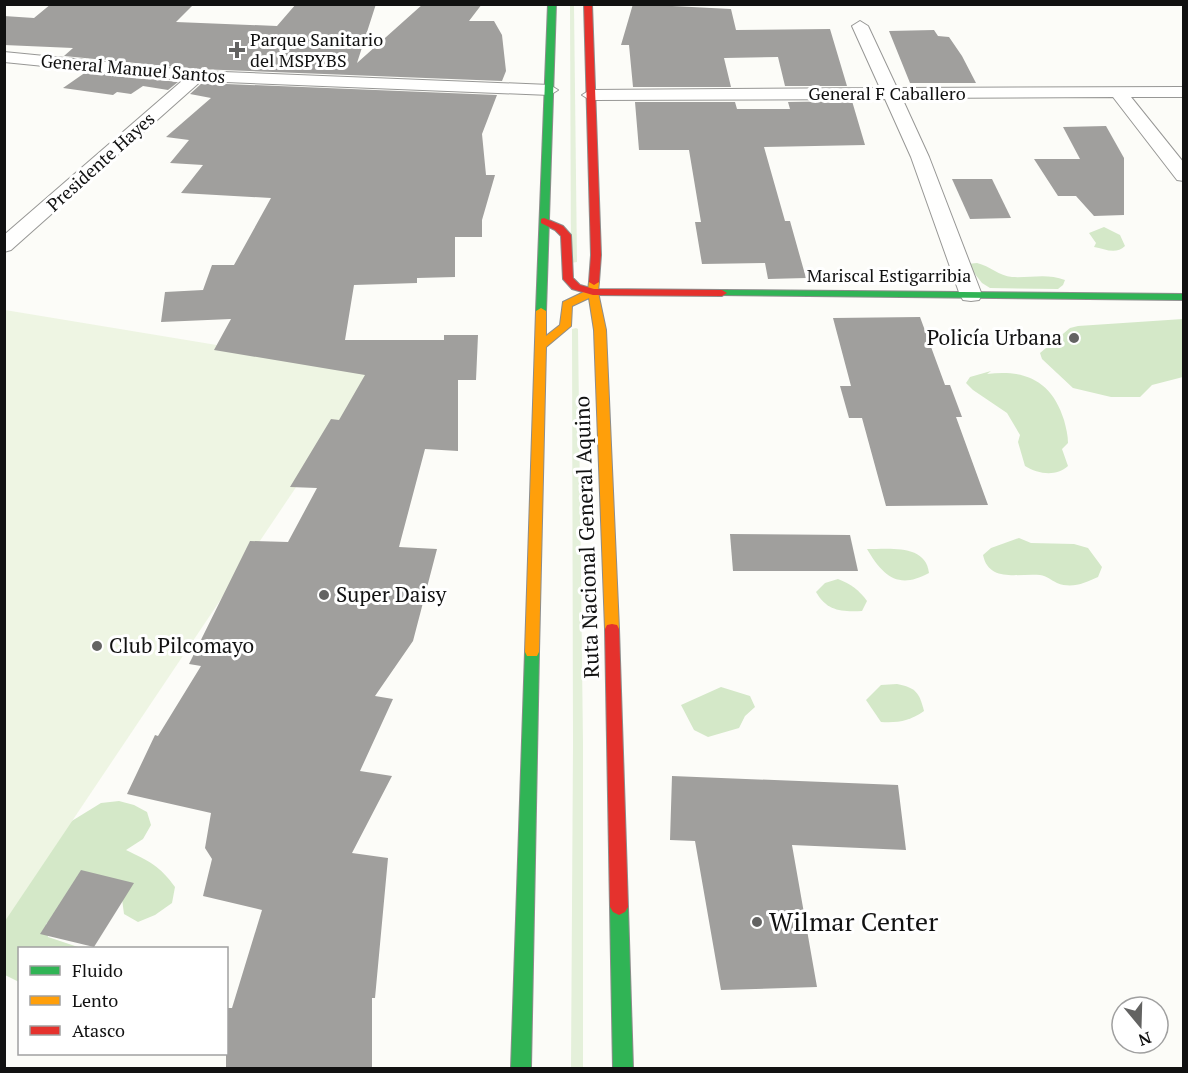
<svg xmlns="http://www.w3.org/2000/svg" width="1188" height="1073" viewBox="0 0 1188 1073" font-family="'PT Serif',serif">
	<rect width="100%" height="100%" fill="#fcfcf8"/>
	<g fill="#e4f0da">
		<path d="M570,5H574L577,262L571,263Z"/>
		<path d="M576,328L578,329L583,744V1068H571L573,744L572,329Z"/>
	</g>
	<g fill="#d4e8c8">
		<path d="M1104,227L1120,235L1125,246C1116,255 1105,249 1094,247L1096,243L1089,233Z"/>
		<path d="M977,263C990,266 999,276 1012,277C1031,278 1047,273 1065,280L1063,285L1058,289L990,288L982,283L967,264Z"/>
		<path d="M1183,319V377L1152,385L1140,397H1111L1073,388L1042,359L1040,353L1070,328L1078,326Z"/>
		<path d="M991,371L987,374C1025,369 1052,381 1064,420C1066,428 1068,435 1068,443L1062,449L1068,466C1056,477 1038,474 1025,466L1018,442L1020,435L1007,413L973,390L966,383L970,377Z"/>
		<path d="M1019,538L1031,543L1074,544L1088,548L1102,567L1098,577C1085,583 1072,589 1057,583C1051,580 1047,576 1040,575C1018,573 989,583 983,555L991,548Z"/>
		<path d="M867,549C890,549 926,544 929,573C898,590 883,576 867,549Z"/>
		<path d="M838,579C851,584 859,590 867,601L862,611C841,612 827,611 816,592L825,583Z"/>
		<path d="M897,684C916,688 919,692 924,711C910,721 898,723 881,722L866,700L881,685Z"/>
		<path d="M721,687L750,696L755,707L745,716L739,728L708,737L694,730L681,705Z"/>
		<path d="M119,801L134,805L147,812L151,825L143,839L126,850C149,861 160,866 175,887L172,903L155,915L138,922L124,914L122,899L62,911L46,924L48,937L81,948H20L19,982L5,975L4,889L49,835L101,803Z"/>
	</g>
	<path fill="#eef5e3" d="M5,310L374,371L5,921Z"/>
	<g fill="#a09f9d">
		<path d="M51,4H194L176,22L277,26L296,4H376L357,63L423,4H482L469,21H494L502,35L506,71L502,81L197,69L64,56L73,48L4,45V16L34,18Z"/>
		<path d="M633,4L731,9L736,30L830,29L847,86H785L778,57L724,58L731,87H633L629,45H621Z"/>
		<path d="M934,30L938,36L949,37L962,56L976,83H910L889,31Z"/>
		<path d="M86,72L178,82L168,90L143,86L131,94L117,92L113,95L63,88Z"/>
		<path d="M202,83L497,95L482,134L486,175H495L482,220V237H455V277L417,278V283L354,285L345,340H444V335H478L476,380H458V451L425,449L399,547L437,549L413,641L375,696L393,699L360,771L392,776L352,853L388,858L375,998H372V1068H226V1008H232L262,910L203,896L212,859L205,848L211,813L127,794L155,735L158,736L201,666L189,664L250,541L288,542L317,488L290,487L331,419L339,420L365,375L214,350L231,319L161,322L165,292L203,290L212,265H234L271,198L181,193L203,165L170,163L189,140L166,137L211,98L190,94Z"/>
		<path d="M852,101L865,145L764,147L785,221H790L806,278L768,279L765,263L702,264L695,222H701L689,150H639L635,102H735L737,109H790L788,102Z"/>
		<path d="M1106,126L1124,158V215L1094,216L1076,196H1058L1034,159H1080L1063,127Z"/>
		<path d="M952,179H992L1011,218L970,219Z"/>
		<path d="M920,317L945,385H950L962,417H956L988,505L886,506L862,418H849L840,386H851L833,318Z"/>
		<path d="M730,534L850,535L858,571H733Z"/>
		<path d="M672,776L898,785L906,850L792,845L817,987L721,990L695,841L670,840Z"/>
		<path d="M81,870L134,883L94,947L40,934Z"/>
	</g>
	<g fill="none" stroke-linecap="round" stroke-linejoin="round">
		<defs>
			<g id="street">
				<path d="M860,21L868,26L897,88L1184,87V97H1131L1184,163V181L1177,180L1113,97L902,98L929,157L982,295L979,300L971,301L963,300L960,295L911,157L885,99L590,100L582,95L590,90L880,88L852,26Z"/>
				<path d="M4,52L197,71L550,85L558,90L550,95L201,81L11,250L4,252V235L183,80L4,62Z"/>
			</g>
			<g id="fast">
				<path d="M548,4H556L546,311L541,314L536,311Z"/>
				<path d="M722,290L1184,294V300L718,295V291Z"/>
				<path d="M532,647L537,648L539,652L531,1068H511L525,652L527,648Z"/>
				<path d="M619,899L625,902L628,907L633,1068H613L610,907L613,902Z"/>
			</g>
			<path id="slow" d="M594,279L599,282L598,292L606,330L619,629L617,633H607L605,629L594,330L589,298L572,306L571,326L546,347L539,652L537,656H527L525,652L536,311L541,308L546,311V336L560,325L563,302L588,290L589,282Z"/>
			<g id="jam">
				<path d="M584,4H592L601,255L599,282L594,285L589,282L591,255Z"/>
				<path d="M544,218L563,226L571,235L573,278L580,285L594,289L722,290L727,293L722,296L593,295L572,289L563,279L561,236L555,230L541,223V219Z"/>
				<path d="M612,624L617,625L619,629L628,907L625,912L619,915L613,912L610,907L605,629L607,625Z"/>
			</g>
		</defs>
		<use href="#street" stroke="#979795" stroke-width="2"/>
		<use href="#fast" stroke="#8d8d8c" stroke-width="2"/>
		<use href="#slow" stroke="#8d8d8c" stroke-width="2"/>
		<use href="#jam" stroke="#8d8d8c" stroke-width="2"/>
		<use href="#street" fill="#fffffe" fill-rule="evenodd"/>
		<use href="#fast" fill="#30b455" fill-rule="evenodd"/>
		<use href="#slow" fill="#ff9f0a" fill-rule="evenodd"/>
		<use href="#jam" fill="#e5322d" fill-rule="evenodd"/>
	</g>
	<g fill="#636362" stroke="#fff" stroke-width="2">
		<path d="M234 41h6v6h6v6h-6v6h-6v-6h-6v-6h6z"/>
		<circle cx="1074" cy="338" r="6"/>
		<circle cx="324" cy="595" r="6"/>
		<circle cx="97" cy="646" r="6"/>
		<circle cx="757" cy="922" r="6"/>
	</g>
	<g text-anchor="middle" stroke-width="6" stroke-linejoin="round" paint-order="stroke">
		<g font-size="18" fill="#111" stroke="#fff" text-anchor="start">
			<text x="250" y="46">Parque Sanitario<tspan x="250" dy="21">del MSPYBS</tspan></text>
		</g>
		<g font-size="18" fill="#111" stroke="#fff">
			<text transform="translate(133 69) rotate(5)" y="6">General Manuel Santos</text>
			<text x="887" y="100">General F Caballero</text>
			<text transform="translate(101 162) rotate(-42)" y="6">Presidente Hayes</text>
			<text x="889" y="282">Mariscal Estigarribia</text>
		</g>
		<g font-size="21" fill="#111" stroke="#fff" text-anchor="start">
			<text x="1062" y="345" text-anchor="end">Policía Urbana</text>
			<text x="336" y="602">Super Daisy</text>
			<text x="109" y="653">Club Pilcomayo</text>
		</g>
		<g font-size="21" fill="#111" stroke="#fff">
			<text transform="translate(587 537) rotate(-92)" y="7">Ruta Nacional General Aquino</text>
		</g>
		<g font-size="26" fill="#111" stroke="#fff" text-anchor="start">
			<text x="769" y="931">Wilmar Center</text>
		</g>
	</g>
	<rect width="1188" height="1073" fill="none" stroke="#111111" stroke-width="12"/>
	<rect x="18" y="947" width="210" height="108" fill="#ffffff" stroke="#a0a0a0" stroke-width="1.5"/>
	<rect x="30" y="966" width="30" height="9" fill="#30b455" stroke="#a0a0a0" stroke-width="1.5"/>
	<text x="72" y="977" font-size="18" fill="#111111">Fluido</text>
	<rect x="30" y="996" width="30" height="9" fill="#ff9f0a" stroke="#a0a0a0" stroke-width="1.5"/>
	<text x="72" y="1007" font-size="18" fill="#111111">Lento</text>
	<rect x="30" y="1026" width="30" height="9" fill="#e5322d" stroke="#a0a0a0" stroke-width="1.5"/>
	<text x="72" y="1037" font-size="18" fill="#111111">Atasco</text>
	<g transform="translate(1140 1025) rotate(161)"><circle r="28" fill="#ffffff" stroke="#a0a0a0" stroke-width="1.5"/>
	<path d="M0-4.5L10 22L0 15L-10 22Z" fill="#636362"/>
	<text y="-9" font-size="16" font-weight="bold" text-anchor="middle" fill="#111111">N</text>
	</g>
</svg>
